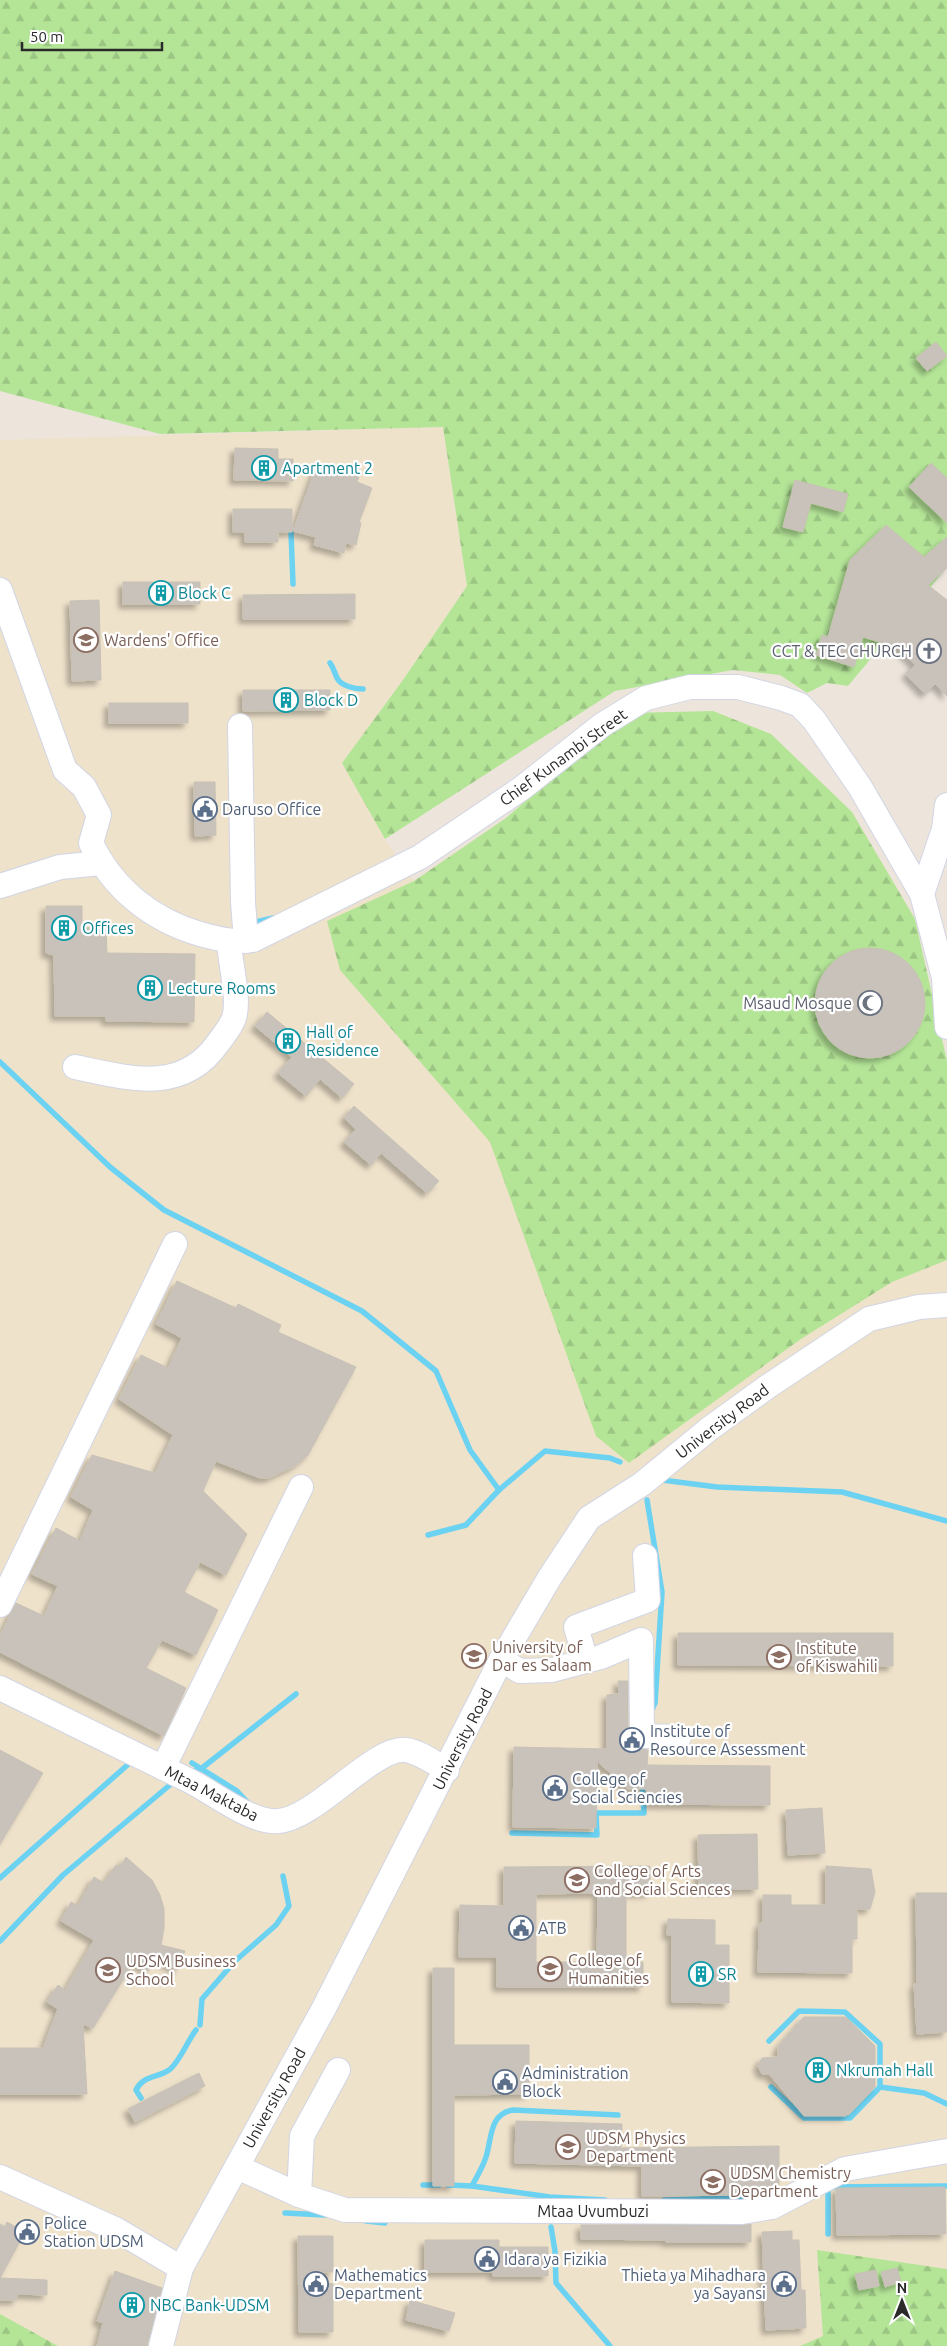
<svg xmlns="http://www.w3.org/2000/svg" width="947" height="2346" viewBox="0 0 947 2346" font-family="Ubuntu,sans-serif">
	<defs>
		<pattern id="forest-firs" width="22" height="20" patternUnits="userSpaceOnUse" patternTransform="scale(1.25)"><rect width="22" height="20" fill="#b4e597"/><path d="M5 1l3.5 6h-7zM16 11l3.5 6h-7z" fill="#9bc582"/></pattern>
		<filter id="shadow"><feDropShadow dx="-4.5" dy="4.5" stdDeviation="2.5" flood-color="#0004"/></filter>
	</defs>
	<rect width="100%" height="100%" fill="#ede5dc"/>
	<path fill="#efe2cb" d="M443,427L467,586L403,680L342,763L385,839L414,881L506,818L713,711L771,734L852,812L915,919L947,1061V2269L926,2267L823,2336L800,2346H58L0,2314V440Z"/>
	<g fill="url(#forest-firs)">
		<path d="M0,0H947V567L848,686L827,683L807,693L780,675L733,670L615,691L385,839L342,763L403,680L467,586L443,427L160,434L0,391Z"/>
		<path d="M713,711L771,734L852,812L915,919L947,1061V1260L892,1282L801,1339L629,1463L596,1436L490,1142L340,970L327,921L414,881L506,818L628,713Z"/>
		<path d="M817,2250L947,2269V2346H800L823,2336Z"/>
		<path d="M0,2314L58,2346H0Z"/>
	</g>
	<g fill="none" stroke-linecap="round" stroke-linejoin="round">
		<g stroke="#6cd2f2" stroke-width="5.5">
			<path d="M291,532L293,584"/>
			<path d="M330,663C334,668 334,672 337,678C341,686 355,689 363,689"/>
			<path d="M251,923L273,918"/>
			<path d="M0,1062L110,1167L164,1210L362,1311L436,1371L470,1450L499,1490"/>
			<path d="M662,1480L717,1487L842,1492L947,1521"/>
			<path d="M647,1500L662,1592L655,1703L651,1712"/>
			<path d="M428,1535L466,1525L499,1490L545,1451L610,1458L620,1462"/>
			<path d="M192,1763L237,1791L250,1805"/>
			<path d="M188,1773L202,1768L296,1694"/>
			<path d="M512,1833L597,1835L596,1813H644L642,1782"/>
			<path d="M0,1878L133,1760"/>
			<path d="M0,1941L63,1875L171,1784"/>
			<path d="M200,2025L202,1999L235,1961L276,1925L289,1906L283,1876"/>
			<path d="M769,2041L799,2011L845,2012L880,2044V2087L850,2118H804L771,2087"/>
			<path d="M880,2087L924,2093L947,2104"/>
			<path d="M141,2098L136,2090C143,2075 158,2078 169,2070C179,2063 188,2040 196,2030"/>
			<path d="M423,2185H439"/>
			<path d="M448,2185L472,2186L550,2197L605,2200"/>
			<path d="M472,2186C477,2176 483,2167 486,2157C492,2138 489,2114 513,2110L618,2115"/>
			<path d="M664,2200L763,2197"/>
			<path d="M285,2213L325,2215"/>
			<path d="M366,2221L385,2223"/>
			<path d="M551,2227L555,2251L556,2283L610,2346"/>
			<path d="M828,2234V2187L947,2186"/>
		</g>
	</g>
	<g fill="#c8c2bb" stroke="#c8c1b5" fill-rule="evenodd" filter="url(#shadow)">
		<path d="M936,342L947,356L927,371L916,358Z"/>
		<path d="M235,448L278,449V459H293V481L234,480Z"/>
		<path d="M318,462L359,477L357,482L372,488L359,522L361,523L356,545L346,543L344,553L314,545L316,537L293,531Z"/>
		<path d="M931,463L947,478V523L909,487Z"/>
		<path d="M795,480L848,494L843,512L811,503L803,532L783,527Z"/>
		<path d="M233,509H292V532H278V542H245V532H233Z"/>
		<path d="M886,525L924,557L947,537V568L928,585L947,600V696L935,684L925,694L906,674L915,665L899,648L863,637L854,667L816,655L822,635L828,637L850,560Z"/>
		<rect x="123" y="582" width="77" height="22"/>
		<path d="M355,594V619H243V595Z"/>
		<path d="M99,600L101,680L72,681L70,601Z"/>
		<path d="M243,690H330V710L243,711Z"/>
		<rect x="109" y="703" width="79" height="20"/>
		<path d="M194,782H215L216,835L195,836Z"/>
		<path d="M46,906H82V928L106,927L107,953L195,954L194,1022L106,1021V1016H55L54,955L46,953Z"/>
		<circle cx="870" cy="1003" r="55"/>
		<path d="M267,1012L354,1084L342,1098L320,1079L306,1096L278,1073L292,1057L255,1026Z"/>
		<path d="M354,1106L439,1181L427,1193L381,1153L371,1165L344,1142L356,1129L344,1118Z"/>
		<path d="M177,1281L236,1308L238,1304L281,1325L278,1332L356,1367L308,1455L296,1465L269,1478H260L216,1461L203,1491L247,1534L226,1575L200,1562L184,1592L218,1610L196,1655L162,1640L146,1668L186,1688L164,1736L0,1652V1636L16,1603L44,1616L58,1586L32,1574L56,1528L80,1541L93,1510L71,1497L92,1455L155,1473L173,1435L119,1399L141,1355L168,1368L182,1338L156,1324Z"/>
		<path d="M678,1633H893V1666L678,1665Z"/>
		<path d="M618,1681H628V1737L635,1748L648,1750L647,1765L770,1766V1805L647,1804V1789H628L597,1761L596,1828L513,1827L514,1747L607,1749V1695L619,1694Z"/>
		<path d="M0,1750L43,1773L0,1844Z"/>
		<path d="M822,1808L825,1853L788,1855L786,1810Z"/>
		<path d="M757,1834L758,1889L699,1890L698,1835Z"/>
		<path d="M126,1857L152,1880L160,1895L164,1909V1928L161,1945L185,1951L177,1970L155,1957L148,1971L134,1962L93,2028L83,2024L87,2094H0V2048H43L58,2009L47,2002L58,1985L65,1990L94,1940L61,1921L71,1902L78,1906L94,1877L104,1883L116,1865L120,1867Z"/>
		<path d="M650,1866V1893H626V1962H643V1987H497V1957H459L460,1905L504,1906V1867ZM598,1893L597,1962H536V1894Z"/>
		<path d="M826,1866L871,1869L875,1892L870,1909H857V1939H852V1973L758,1972L759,1927L760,1923H763V1895H791V1905H826Z"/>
		<path d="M916,1893H947V2032L917,2034L914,1984H917Z"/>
		<path d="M668,1919L715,1920V1945H729V2003L672,2002V1935H667Z"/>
		<path d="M433,1968H454V2045H529V2094L454,2095V2186H433Z"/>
		<path d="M804,2017H846L875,2046V2087L846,2116H804L769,2074H762L758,2066L762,2058L778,2057V2047Z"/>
		<path d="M199,2073L205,2086L135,2122L128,2109Z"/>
		<path d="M516,2121L622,2124L621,2148L779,2146V2188L761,2195L642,2196V2166L515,2163Z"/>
		<path d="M945,2187L946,2234L837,2235L836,2189L839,2188Z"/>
		<path d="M7,2222L25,2232L0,2278V2224L5,2227Z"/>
		<path d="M751,2224V2242H666V2240L581,2239V2225Z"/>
		<path d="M792,2231V2240H799L801,2290H805L806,2328L766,2330L762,2232Z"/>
		<path d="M298,2236H333V2272H314V2280L333,2284V2332H299Z"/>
		<path d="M425,2240H499V2247H548V2276H493V2272H425Z"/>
		<path d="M897,2268L901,2282L885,2287L881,2272Z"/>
		<path d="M876,2270L879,2286L859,2290L855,2274Z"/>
		<path d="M115,2271L162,2288L147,2346H97L103,2323L97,2321Z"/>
		<path d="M0,2278L47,2280V2295L17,2294V2300H0Z"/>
		<path d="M410,2300L455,2313L449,2331L406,2320Z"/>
	</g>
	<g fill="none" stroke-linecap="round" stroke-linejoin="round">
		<defs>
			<g id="minor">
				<path d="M0,590L65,770L84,787L99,815L91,843C113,889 152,920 200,934C219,939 234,943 253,940L420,857L522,788L602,725L646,698L690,687H738L781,698L800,705L814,720L860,787L922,894L944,978L947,1027"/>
				<path d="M240,726L243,902L246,941"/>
				<path d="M0,886L60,867L101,863"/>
				<path d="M922,894L944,829L947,805"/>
				<path d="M75,1067C127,1078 182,1095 218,1043C223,1036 231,1027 234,1018C240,999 230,963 229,942"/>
				<path d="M0,1605L175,1244"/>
				<path d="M501,1660L520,1671L552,1670L601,1657L641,1640L642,1736L679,1737"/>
				<path d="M586,1661L576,1627L648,1600L645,1556"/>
				<path d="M0,1688C63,1719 127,1750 190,1781C214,1793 252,1824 279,1821C316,1818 374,1746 406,1750C420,1752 434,1763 447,1770"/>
				<path d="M163,1768L301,1487"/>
				<path d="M237,2167L299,2195L345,2210L742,2212L772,2207L845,2169L947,2151"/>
				<path d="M0,2177L117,2230L181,2268"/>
				<path d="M299,2195L302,2136L338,2070"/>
				<path d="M161,2346L181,2268L324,2008L501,1660L550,1577L589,1518L642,1484L709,1429L767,1387L869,1319L919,1307L947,1305"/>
			</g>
		</defs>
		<use href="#minor" stroke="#d1d5e4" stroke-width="26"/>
		<use href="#minor" stroke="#fff" stroke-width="24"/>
	</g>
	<defs>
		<symbol id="building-ring" viewBox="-11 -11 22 22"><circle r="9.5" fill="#fff" stroke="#0f9aa8" stroke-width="1.5"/><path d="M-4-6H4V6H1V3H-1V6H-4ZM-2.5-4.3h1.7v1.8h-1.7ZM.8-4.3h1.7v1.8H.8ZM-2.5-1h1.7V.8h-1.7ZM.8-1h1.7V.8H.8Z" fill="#0f9aa8"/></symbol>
		<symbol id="university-ring" viewBox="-11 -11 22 22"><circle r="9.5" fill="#fff" stroke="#8d6e63" stroke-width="1.5"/><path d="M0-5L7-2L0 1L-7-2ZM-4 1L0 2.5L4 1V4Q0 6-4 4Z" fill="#8d6e63"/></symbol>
		<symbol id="church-ring" viewBox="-11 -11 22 22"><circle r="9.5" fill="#fff" stroke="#6b7280" stroke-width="1.5"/><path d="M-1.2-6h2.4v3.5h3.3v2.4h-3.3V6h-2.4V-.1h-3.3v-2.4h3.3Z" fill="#6b7280"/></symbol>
		<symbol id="civic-ring" viewBox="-11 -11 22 22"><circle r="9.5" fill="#fff" stroke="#5c6f8a" stroke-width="1.5"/><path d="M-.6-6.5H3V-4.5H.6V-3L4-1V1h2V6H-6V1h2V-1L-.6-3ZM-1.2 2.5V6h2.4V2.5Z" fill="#5c6f8a"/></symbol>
		<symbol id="mosque-ring" viewBox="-11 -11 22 22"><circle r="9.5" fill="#fff" stroke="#6b7280" stroke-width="1.5"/><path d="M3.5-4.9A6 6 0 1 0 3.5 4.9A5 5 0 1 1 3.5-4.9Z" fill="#6b7280"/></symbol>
	</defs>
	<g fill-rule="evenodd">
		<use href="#building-ring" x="250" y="454" width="28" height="28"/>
		<use href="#building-ring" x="147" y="579" width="28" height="28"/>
		<use href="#university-ring" x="72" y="626" width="28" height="28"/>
		<use href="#church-ring" x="915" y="637" width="28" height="28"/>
		<use href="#building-ring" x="272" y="686" width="28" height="28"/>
		<use href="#civic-ring" x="191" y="795" width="28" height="28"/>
		<use href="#building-ring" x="50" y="914" width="28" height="28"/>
		<use href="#building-ring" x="136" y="974" width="28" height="28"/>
		<use href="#mosque-ring" x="856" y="989" width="28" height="28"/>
		<use href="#building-ring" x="274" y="1027" width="28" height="28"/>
		<use href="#university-ring" x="460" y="1642" width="28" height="28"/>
		<use href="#university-ring" x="765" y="1643" width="28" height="28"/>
		<use href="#civic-ring" x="618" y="1726" width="28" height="28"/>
		<use href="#civic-ring" x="541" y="1774" width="28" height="28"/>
		<use href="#university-ring" x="563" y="1866" width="28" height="28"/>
		<use href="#civic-ring" x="507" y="1914" width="28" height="28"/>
		<use href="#university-ring" x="536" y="1955" width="28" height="28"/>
		<use href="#university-ring" x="94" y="1956" width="28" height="28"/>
		<use href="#building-ring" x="687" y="1960" width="28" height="28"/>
		<use href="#building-ring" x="804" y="2056" width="28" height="28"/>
		<use href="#civic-ring" x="491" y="2068" width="28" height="28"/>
		<use href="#university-ring" x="554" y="2133" width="28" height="28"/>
		<use href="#university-ring" x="699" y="2168" width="28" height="28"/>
		<use href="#civic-ring" x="13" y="2218" width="28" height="28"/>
		<use href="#civic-ring" x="473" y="2245" width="28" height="28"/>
		<use href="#civic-ring" x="302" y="2270" width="28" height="28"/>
		<use href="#civic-ring" x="770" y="2270" width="28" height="28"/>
		<use href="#building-ring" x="118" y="2291" width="28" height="28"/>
	</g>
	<g text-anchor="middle" stroke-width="4.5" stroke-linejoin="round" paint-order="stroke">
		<g font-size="16" fill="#0d838f" stroke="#fff" text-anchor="start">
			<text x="282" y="474">Apartment 2</text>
			<text x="178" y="599">Block C</text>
			<text x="304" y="706">Block D</text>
			<text x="82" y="934">Offices</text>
			<text x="168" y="994">Lecture Rooms</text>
			<text x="306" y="1038">Hall of<tspan x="306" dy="18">Residence</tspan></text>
			<text x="718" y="1980">SR</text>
			<text x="836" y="2076">Nkrumah Hall</text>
			<text x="150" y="2311">NBC Bank-UDSM</text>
		</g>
		<g font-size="16" fill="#785e54" stroke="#fff" text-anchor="start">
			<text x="104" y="646">Wardens' Office</text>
			<text x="492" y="1653">University of<tspan x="492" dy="18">Dar es Salaam</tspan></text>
			<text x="796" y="1654">Institute<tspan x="796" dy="18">of Kiswahili</tspan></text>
			<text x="594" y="1877">College of Arts<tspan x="594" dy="18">and Social Sciences</tspan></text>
			<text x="568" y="1966">College of<tspan x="568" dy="18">Humanities</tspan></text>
			<text x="126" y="1967">UDSM Business<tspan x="126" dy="18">School</tspan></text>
			<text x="586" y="2144">UDSM Physics<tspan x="586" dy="18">Department</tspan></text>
			<text x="730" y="2179">UDSM Chemistry<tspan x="730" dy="18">Department</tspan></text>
		</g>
		<g font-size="16" fill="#5b616d" stroke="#fff" text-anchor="end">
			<text x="912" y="657">CCT &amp; TEC CHURCH</text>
			<text x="852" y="1009">Msaud Mosque</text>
		</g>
		<g font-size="16" fill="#2a2a2a" stroke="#fff">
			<text transform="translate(563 757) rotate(-36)" y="6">Chief Kunambi Street</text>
			<text transform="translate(722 1421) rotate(-37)" y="6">University Road</text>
			<text transform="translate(462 1739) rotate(-63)" y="6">University Road</text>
			<text transform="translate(212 1793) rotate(27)" y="6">Mtaa Maktaba</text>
			<text transform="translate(274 2098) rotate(-61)" y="6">University Road</text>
			<text x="593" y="2217">Mtaa Uvumbuzi</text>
		</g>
		<g font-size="16" fill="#4e5e75" stroke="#fff" text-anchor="start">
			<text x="222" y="815">Daruso Office</text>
			<text x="650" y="1737">Institute of<tspan x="650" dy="18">Resource Assessment</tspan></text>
			<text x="572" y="1785">College of<tspan x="572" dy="18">Social Sciencies</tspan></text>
			<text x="538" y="1934">ATB</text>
			<text x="522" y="2079">Administration<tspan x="522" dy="18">Block</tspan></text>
			<text x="44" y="2229">Police<tspan x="44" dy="18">Station UDSM</tspan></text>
			<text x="504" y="2265">Idara ya Fizikia</text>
			<text x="334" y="2281">Mathematics<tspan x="334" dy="18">Department</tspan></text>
			<text x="766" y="2281" text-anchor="end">Thieta ya Mihadhara<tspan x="766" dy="18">ya Sayansi</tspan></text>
		</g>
	</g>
	<g transform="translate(902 2301)" stroke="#ffffff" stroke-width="4" paint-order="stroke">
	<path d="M0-4L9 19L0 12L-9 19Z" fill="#2a2a2a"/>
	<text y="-8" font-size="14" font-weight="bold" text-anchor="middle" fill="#2a2a2a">N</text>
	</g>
	<path d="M22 42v8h140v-8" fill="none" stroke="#2a2a2a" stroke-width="2.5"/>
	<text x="30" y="42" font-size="15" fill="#2a2a2a" stroke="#ffffff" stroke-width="4" paint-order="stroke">50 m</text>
</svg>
